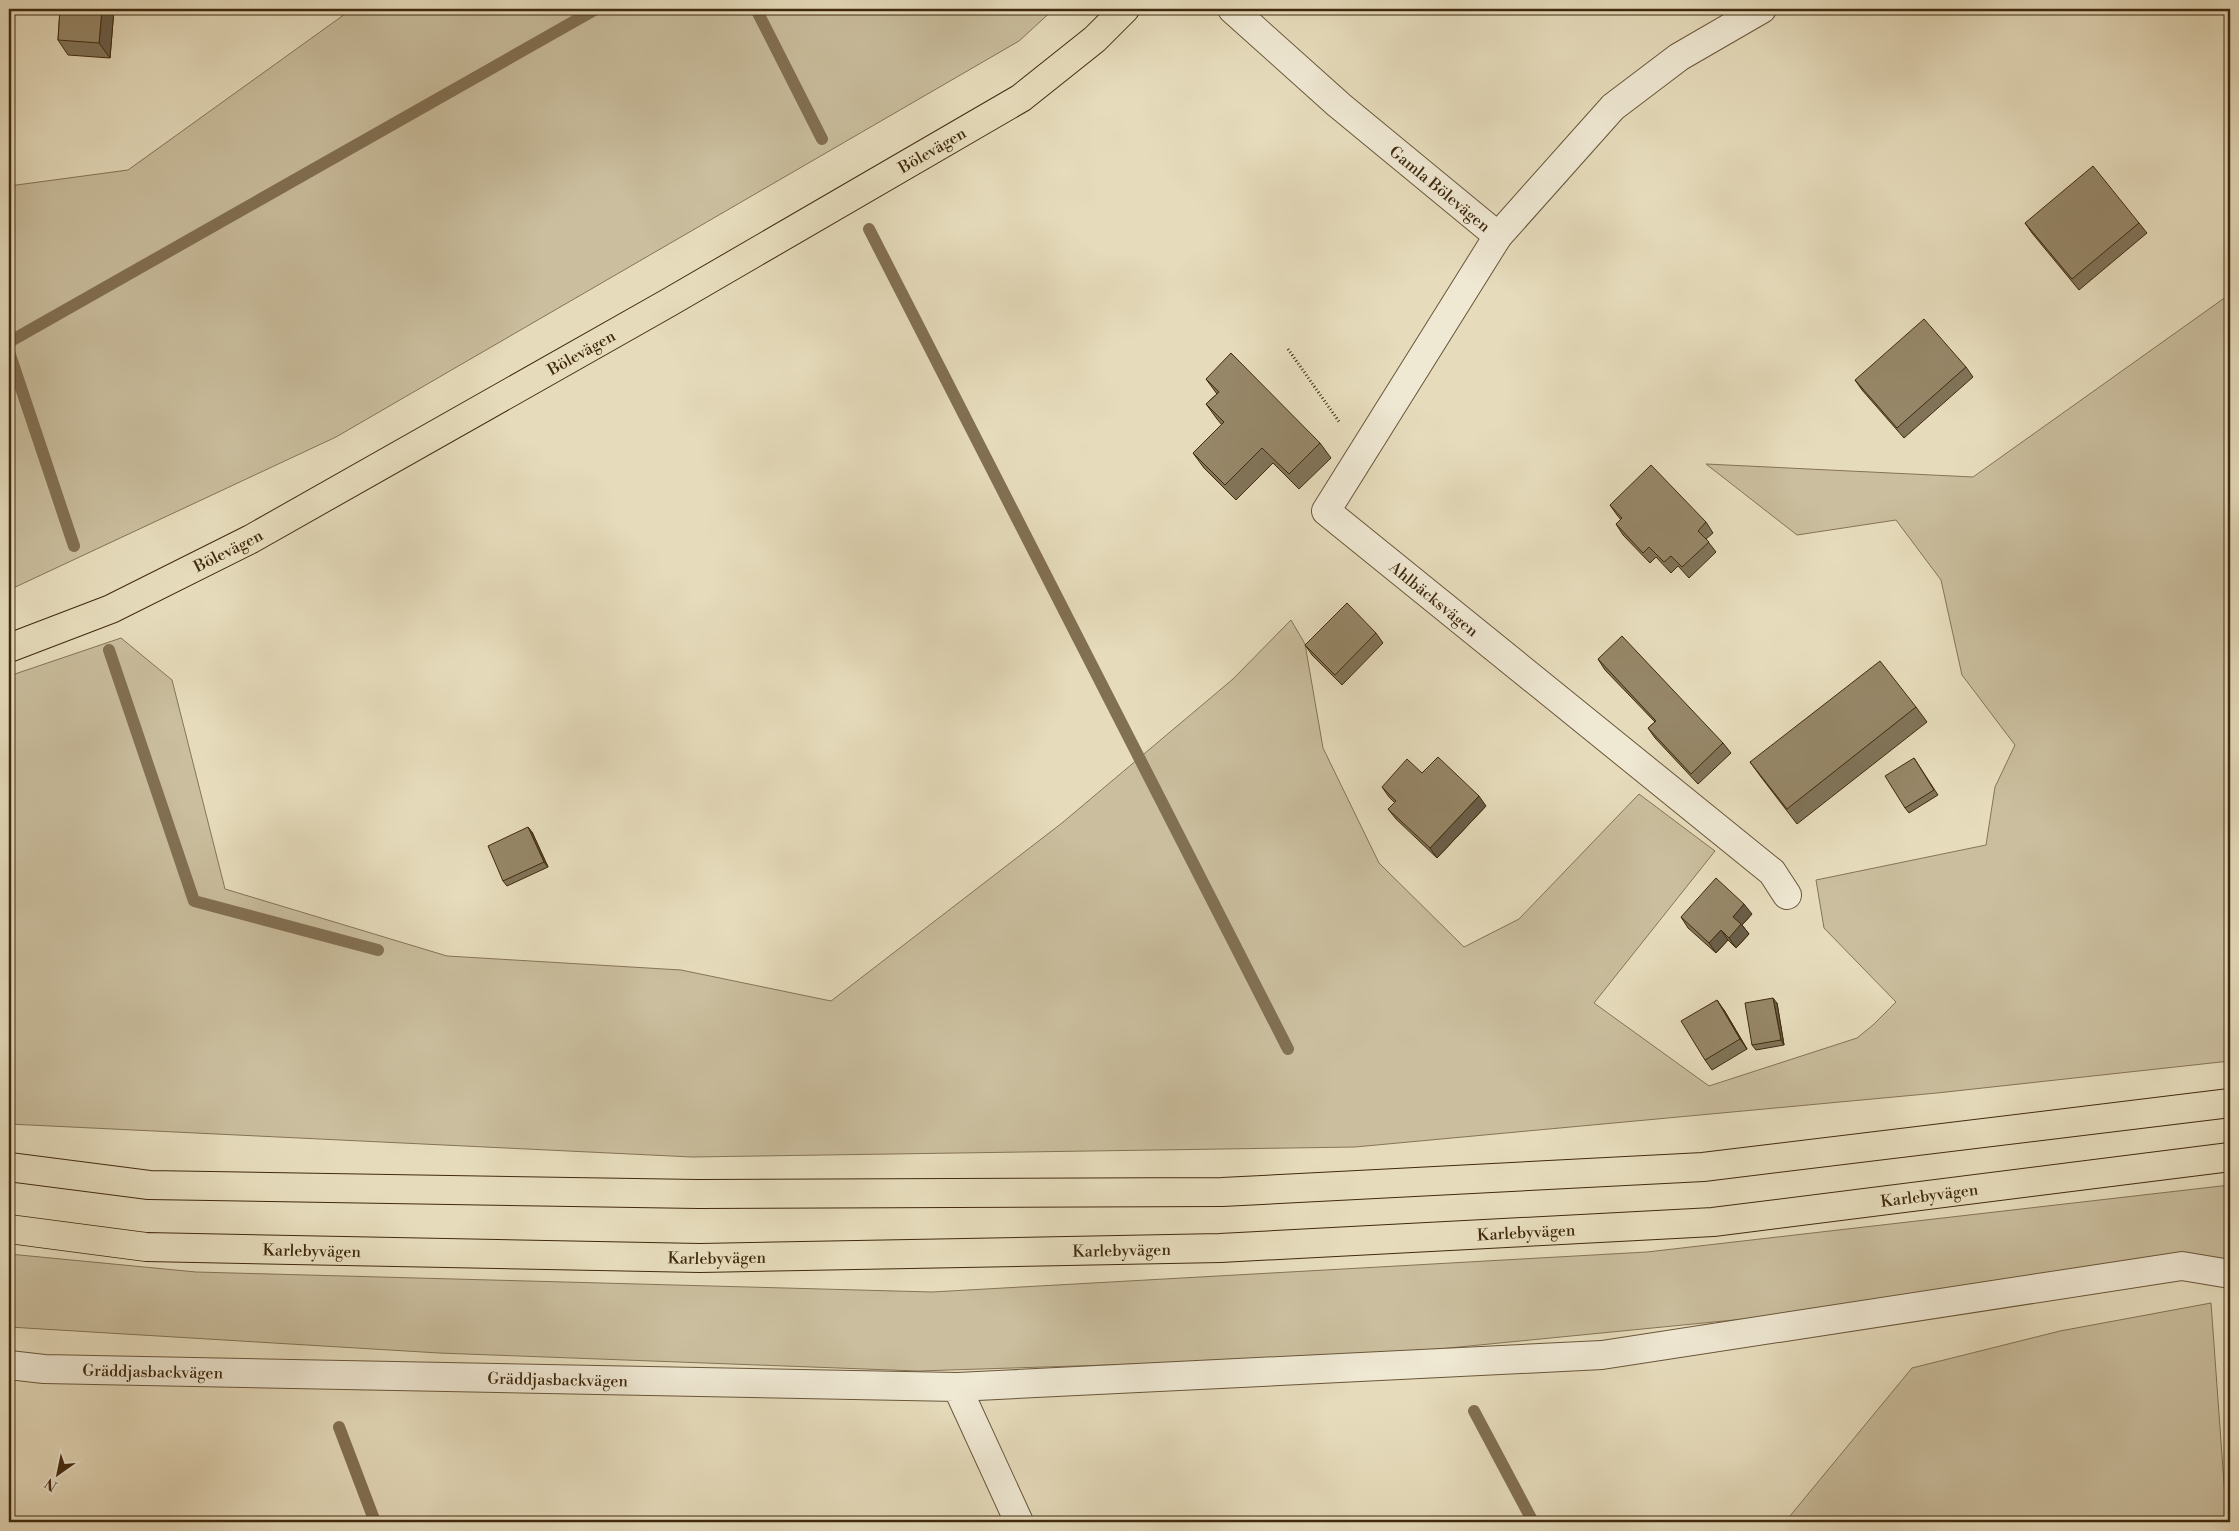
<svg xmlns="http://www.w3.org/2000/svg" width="2239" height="1531" viewBox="0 0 2239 1531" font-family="'Libre Bodoni',serif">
	<rect width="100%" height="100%" fill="#e6dcbc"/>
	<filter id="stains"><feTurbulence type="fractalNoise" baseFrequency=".004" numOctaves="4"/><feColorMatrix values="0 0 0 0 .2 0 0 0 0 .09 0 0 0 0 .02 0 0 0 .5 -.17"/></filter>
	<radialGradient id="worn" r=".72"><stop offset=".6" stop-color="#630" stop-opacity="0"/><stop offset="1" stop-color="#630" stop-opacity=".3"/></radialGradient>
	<g fill="#cabe9e" stroke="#857456">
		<path d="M352,9H1054L1019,41L336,437L9,590V186L128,170Z"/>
		<path d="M2230,294V1061L1937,1093L1355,1147L692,1157L9,1124V676L121,638L172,680L225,889L447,956L681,970L831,1001L1062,823L1233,679L1291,620L1305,644L1323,748L1379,863L1464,947L1519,919L1639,794L1715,851L1594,1003L1709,1086L1857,1038L1873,1025L1896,1002L1824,928L1816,880L1986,845L1995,787L2015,745L1962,675L1941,580L1896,520L1797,535L1706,464L1973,477Z"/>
		<path d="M2230,1185V1260L2162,1278L1357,1357L918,1371L439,1353L9,1327V1254L196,1272L932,1292L1647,1252Z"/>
		<path d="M2211,1303L2226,1511L2230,1512V1522H1785L1912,1368L2060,1331Z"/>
	</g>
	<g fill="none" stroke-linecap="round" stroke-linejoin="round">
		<g stroke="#827053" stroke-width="12">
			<path d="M756,9L822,139"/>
			<path d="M869,229L1288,1049"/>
			<path d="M9,342L596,9"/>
			<path d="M9,352L74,546"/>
			<path d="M109,650L194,901L378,950"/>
			<path d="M1474,1411L1533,1522"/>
			<path d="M339,1427L375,1522"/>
		</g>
		<defs>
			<g id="minor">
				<path id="s1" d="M1232,9L1339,105L1498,236"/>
				<path id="s2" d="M1762,9L1679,57L1613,107L1498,236L1326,511L1772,872L1787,895"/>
				<path id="s3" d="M9,1365L44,1369L957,1387L1019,1522"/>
				<path d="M957,1387L1602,1355L2182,1266L2230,1274"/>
			</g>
			<g id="major">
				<path id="s4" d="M9,648L111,609L251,539L668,303L1021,98L1095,39L1125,9"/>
			</g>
			<g id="highway">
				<path d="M9,1167L149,1185L698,1194L1222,1192L1703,1167L2230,1103"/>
				<path id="s5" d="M9,1229L146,1247L700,1258L1220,1248L1713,1222L2230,1157"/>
			</g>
		</defs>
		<use href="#minor" stroke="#6a563a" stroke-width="30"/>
		<use href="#major" stroke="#402a0e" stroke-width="30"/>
		<use href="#highway" stroke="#402a0e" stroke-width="30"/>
		<path stroke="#402a0e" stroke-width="3" stroke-dasharray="1 2.5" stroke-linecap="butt" d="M1288,349L1340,423"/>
		<use href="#minor" stroke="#efe8d3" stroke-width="28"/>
		<use href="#major" stroke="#e6dcbc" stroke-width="28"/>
		<use href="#highway" stroke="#e6dcbc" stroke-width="28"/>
	</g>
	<g fill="#817459" stroke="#402a0e">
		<path d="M60,9H114L110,58L68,55L58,40Z"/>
		<path d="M2025,223H2139L2147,233L2079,290L2032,233Z"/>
		<path d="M1966,367L1973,377L1904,438L1862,390L1855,380Z"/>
		<path d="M1206,379L1320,443L1331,458L1299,489L1273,463L1236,500L1204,468L1193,453L1222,425L1217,419L1206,404L1217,394Z"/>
		<path d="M1610,505L1706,522L1713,533L1706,539L1716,552L1689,578L1678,566L1671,573L1656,557L1650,563L1623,535L1616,524L1621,520L1617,515Z"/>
		<path d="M1376,633L1383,643L1342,685L1312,655L1305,645Z"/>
		<path d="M1598,659L1723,743L1731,753L1698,784L1655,738L1648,728L1655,722L1605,670Z"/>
		<path d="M1916,707L1927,722L1797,824L1761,777L1750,762Z"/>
		<path d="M1914,758L1938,795L1909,813L1905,808Z"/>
		<path d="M1422,773L1486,806L1437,858L1396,819L1388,809L1395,803L1389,797L1382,787Z"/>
		<path d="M532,832L548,867L507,886L503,881Z"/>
		<path d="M1752,914L1742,925L1749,934L1736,948L1728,940L1716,953L1688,928L1681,917Z"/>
		<path d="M1777,1003L1784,1045L1756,1050L1752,1045Z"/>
		<path d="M1724,1010L1747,1049L1712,1070L1705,1060Z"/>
	</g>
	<g fill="#695e49" stroke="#402a0e">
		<path d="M102,9H114L110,58L99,43Z"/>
		<path d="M1479,796L1486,806L1437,858L1430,848Z"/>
		<path d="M528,827L532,832L548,867L544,862Z"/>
		<path d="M1744,904L1752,914L1742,925L1749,934L1736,948L1729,938L1733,917Z"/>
		<path d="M1721,930L1728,940L1716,953L1709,943Z"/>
		<path d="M1773,998L1777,1003L1784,1045L1781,1040Z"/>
		<path d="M1717,1000L1724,1010L1747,1049L1740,1039Z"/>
	</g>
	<g fill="#968768" stroke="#402a0e">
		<path d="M60,9H102L99,43L58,40Z"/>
		<path d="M2093,166L2139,223L2072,279L2025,223Z"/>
		<path d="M1924,319L1966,367L1897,428L1855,380Z"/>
		<path d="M1231,353L1320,443L1289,474L1262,448L1225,485L1193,453L1224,422L1206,404L1219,392L1206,379Z"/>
		<path d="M1651,465L1706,522L1698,531L1709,542L1682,567L1671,556L1664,562L1649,547L1643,553L1616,524L1622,518L1610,505Z"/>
		<path d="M1347,603L1376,633L1335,675L1305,645Z"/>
		<path d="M1622,636L1723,743L1691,774L1648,728L1656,721L1598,659Z"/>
		<path d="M1880,661L1916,707L1787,809L1750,762Z"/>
		<path d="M1438,757L1479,796L1430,848L1388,809L1396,801L1382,787L1407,759L1422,773Z"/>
		<path d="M1914,758L1934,790L1905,808L1885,776Z"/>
		<path d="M528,827L544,862L503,881L488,846Z"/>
		<path d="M1716,878L1744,904L1733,917L1741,924L1729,938L1721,930L1709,943L1681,917Z"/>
		<path d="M1773,998L1781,1040L1752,1045L1745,1003Z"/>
		<path d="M1717,1000L1740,1039L1705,1060L1681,1021Z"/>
	</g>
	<g text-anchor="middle" stroke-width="4.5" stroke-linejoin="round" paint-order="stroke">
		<g font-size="16" fill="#402a0e" stroke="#efe8d3">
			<text dy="6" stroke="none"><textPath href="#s4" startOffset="1050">Bölevägen</textPath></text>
			<text dy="6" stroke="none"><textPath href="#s1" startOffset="275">Gamla Bölevägen</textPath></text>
			<text dy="6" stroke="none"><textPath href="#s4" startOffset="645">Bölevägen</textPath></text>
			<text dy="6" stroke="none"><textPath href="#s4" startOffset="240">Bölevägen</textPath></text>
			<text dy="6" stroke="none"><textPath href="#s2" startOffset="815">Ahlbäcksvägen</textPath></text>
			<text dy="6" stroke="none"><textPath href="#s5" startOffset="1924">Karlebyvägen</textPath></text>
			<text dy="6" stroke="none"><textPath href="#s5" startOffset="1519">Karlebyvägen</textPath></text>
			<text dy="6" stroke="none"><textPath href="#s5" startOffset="304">Karlebyvägen</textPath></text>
			<text dy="6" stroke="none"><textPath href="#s5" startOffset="1114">Karlebyvägen</textPath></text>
			<text dy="6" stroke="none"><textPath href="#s5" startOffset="709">Karlebyvägen</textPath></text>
			<text dy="6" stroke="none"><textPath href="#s3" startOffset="144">Gräddjasbackvägen</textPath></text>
			<text dy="6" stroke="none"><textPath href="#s3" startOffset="549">Gräddjasbackvägen</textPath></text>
		</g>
	</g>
	<rect width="2239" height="1531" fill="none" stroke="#e6dcbc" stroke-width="30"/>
	<rect x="10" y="10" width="2219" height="1511" fill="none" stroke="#402a0e" stroke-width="2.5"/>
	<rect x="15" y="15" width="2209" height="1501" fill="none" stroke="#402a0e"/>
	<g transform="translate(58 1474) rotate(213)" stroke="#efe8d3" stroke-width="4" paint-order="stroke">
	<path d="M0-4L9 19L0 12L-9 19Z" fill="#402a0e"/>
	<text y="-8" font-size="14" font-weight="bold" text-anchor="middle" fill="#402a0e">N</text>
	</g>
	<rect width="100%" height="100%" filter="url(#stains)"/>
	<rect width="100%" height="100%" fill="url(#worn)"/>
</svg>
